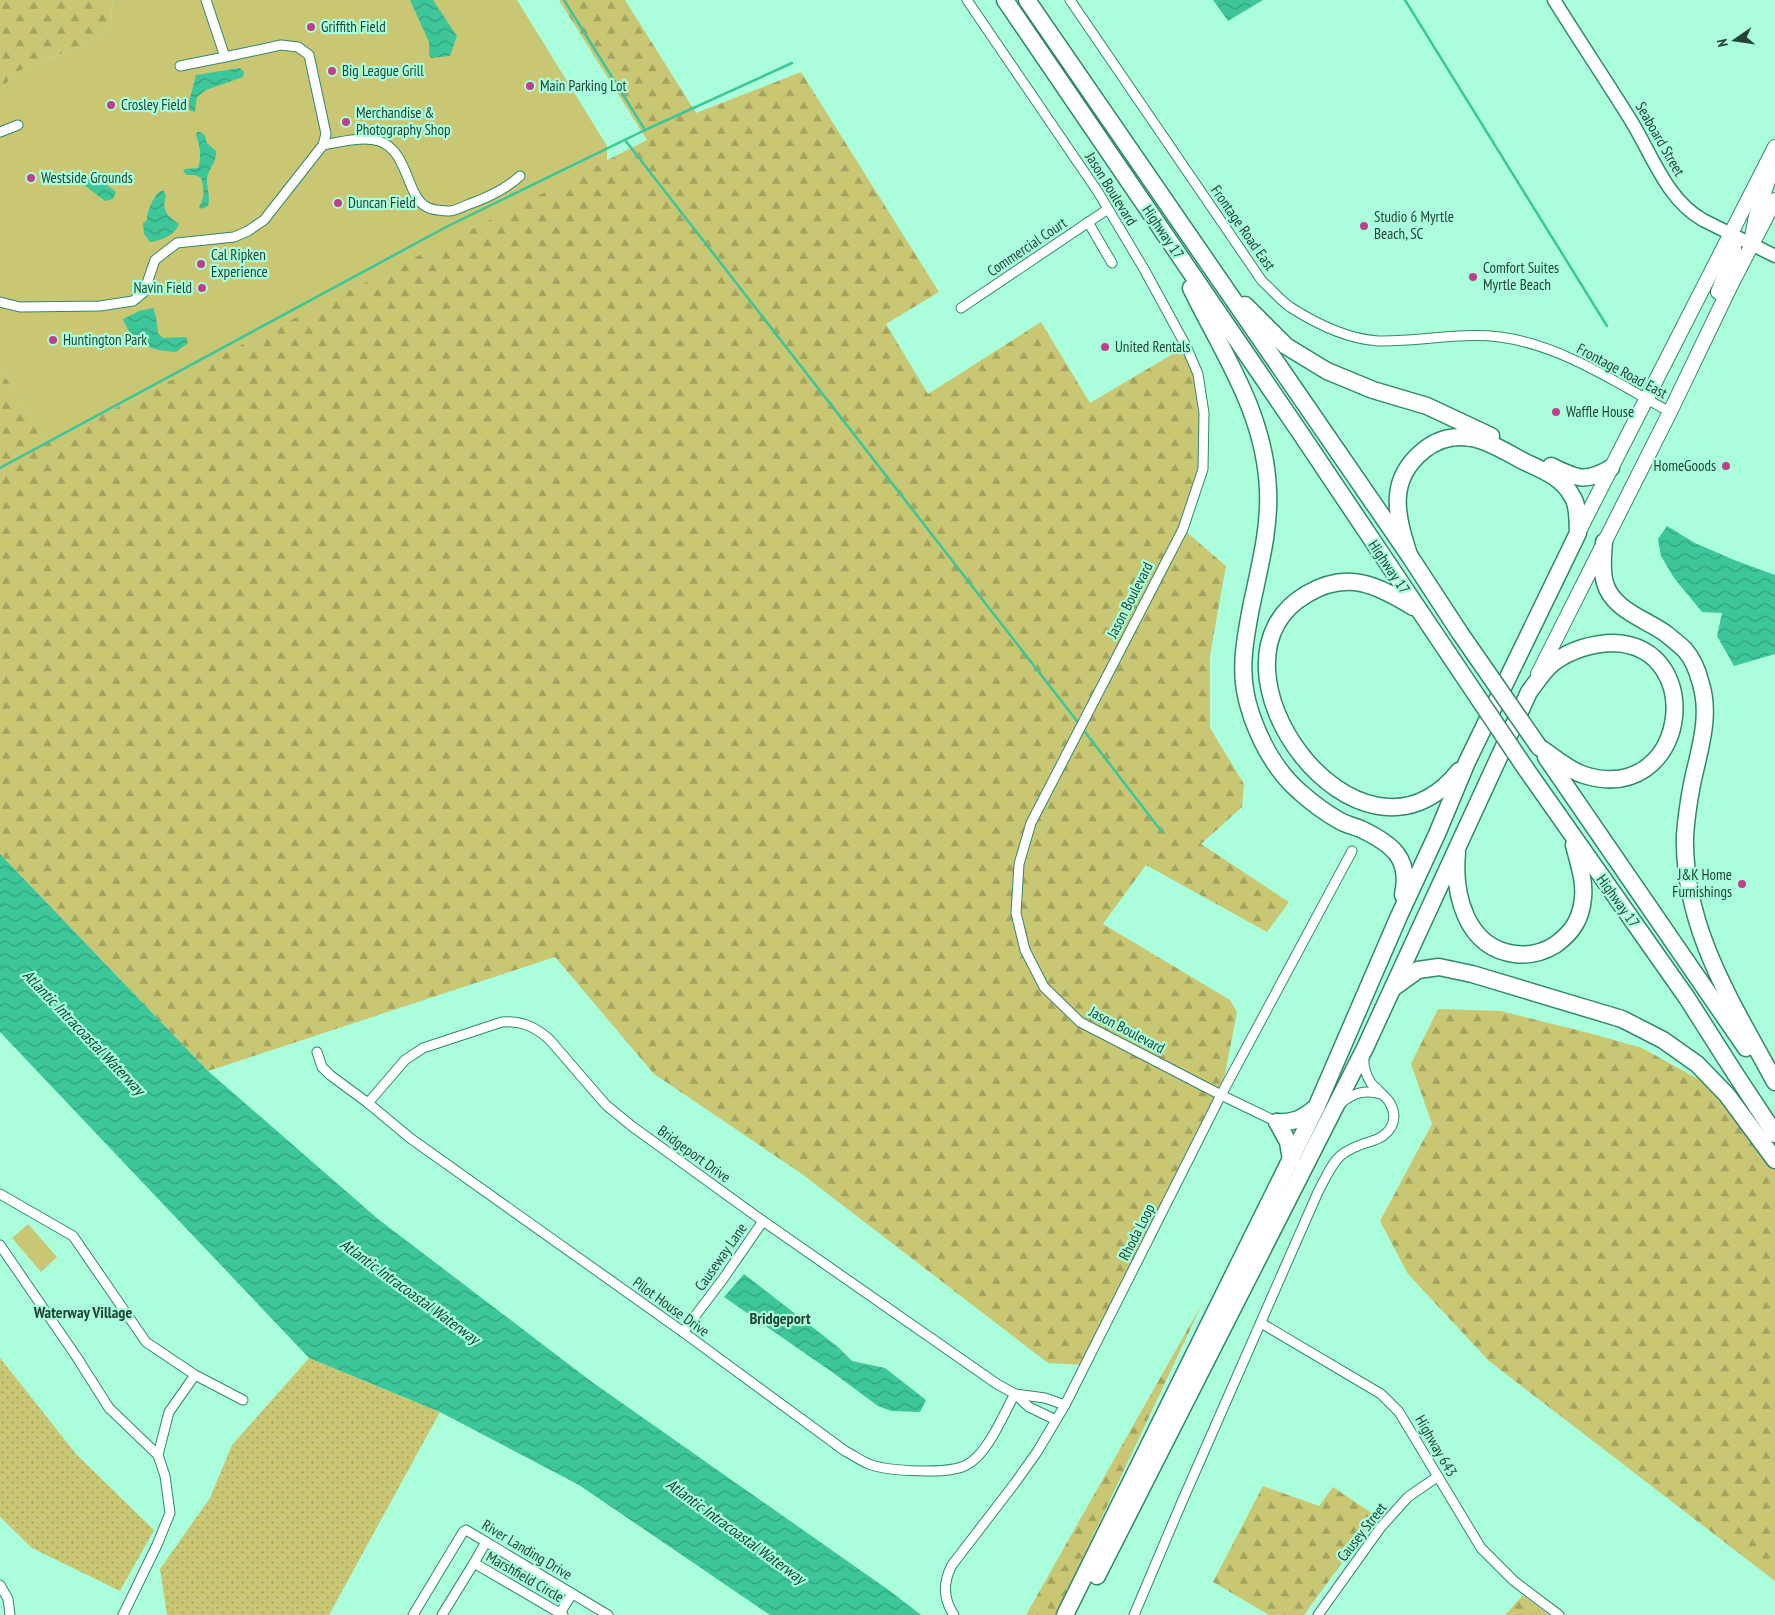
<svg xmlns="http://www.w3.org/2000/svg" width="1775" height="1615" viewBox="0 0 1775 1615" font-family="'PT Sans Narrow',sans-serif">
	<defs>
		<pattern id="grass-dots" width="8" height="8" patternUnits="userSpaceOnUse" patternTransform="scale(1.25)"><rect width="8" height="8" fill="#cac774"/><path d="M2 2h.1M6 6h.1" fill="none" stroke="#a4a360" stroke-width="1.8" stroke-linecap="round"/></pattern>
		<pattern id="forest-firs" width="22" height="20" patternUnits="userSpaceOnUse" patternTransform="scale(1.25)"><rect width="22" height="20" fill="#cac774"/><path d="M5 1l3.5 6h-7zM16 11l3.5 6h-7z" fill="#a4a360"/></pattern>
		<pattern id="water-waves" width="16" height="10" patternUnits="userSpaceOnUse" patternTransform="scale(1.25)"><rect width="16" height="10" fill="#3dc699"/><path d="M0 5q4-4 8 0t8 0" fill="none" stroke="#33a27e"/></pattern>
	</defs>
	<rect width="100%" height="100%" fill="#aafedc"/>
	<g fill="url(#grass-dots)">
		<path d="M0,1358L77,1455L154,1530L120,1591L32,1548L0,1517Z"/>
		<path d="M309,1358L440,1412L329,1615H167L160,1569L210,1498L232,1445Z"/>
	</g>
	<g fill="url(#forest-firs)">
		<path d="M0,0H113L109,30L81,46L19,71L0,90Z"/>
		<path d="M559,0H625L696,113L801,72L939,292L886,324L928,394L1041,322L1090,403L1186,346L1198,374L1203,469L1183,529L1226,566L1210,655V728L1244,784L1242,807L1201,844L1289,902L1267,932L1146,865L1103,924L1230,1000L1237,1012L1221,1095L1085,1365L1048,1363L802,1174L654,1074L555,957L208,1071L0,854V368L46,443L647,140Z"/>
		<path d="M1438,1009L1501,1011L1589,1033L1642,1048L1727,1095L1775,1160V1581L1489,1361L1408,1274L1380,1221L1432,1124L1411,1064Z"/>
		<path d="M1203,1302L1056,1615H1026Z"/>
		<path d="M1263,1486L1319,1506L1333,1487L1376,1516L1304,1615H1269L1213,1582Z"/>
		<path d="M1523,1595L1549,1615H1505Z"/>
	</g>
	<g fill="#cac774">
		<path d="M113,0H517L607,146V161L46,443L0,368V90L19,71L81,46L109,30Z"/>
		<path d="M28,1224L57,1257L41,1272L12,1238Z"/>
	</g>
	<g fill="url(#water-waves)">
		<path d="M410,0H433L457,36L450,56L431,58L429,54V42Z"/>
		<path d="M1213,0H1263L1228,21Z"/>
		<path d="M240,68L244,72L243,77L206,90L197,97L195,112L189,110V102L196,75Z"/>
		<path d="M197,132H201L205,136L207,143L216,151C217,162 209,168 207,178C206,187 211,196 208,206L202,209L199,207C205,199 204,187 201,178L195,175H187L183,171L185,169L198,168C202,156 200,147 196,135Z"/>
		<path d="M92,178L107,185L116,192L113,199L105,201L84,185L86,180Z"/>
		<path d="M160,191H164L166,196C161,211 168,216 179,224C175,235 161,241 150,242L144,234L143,223L147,220C147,210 153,198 160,191Z"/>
		<path d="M153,308L156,317L158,333L163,338L186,337L188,343L176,352C169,351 161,351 155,349C141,346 127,332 123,319L139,311Z"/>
		<path d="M1667,526L1695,543L1734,560L1775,575V654L1734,666L1717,636L1722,613L1702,612L1674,578L1661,556L1658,539Z"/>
		<path d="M0,854L208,1071L378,1219L592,1382L890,1591L921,1615H770L579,1485L440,1412L309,1358L0,1032Z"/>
		<path d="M744,1274L838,1347L852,1361L885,1368L926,1400L920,1412L891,1411L878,1406L832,1372L724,1297Z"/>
	</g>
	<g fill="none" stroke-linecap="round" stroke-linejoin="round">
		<g stroke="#3dc699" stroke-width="2.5">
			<path d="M564,0L645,130"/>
			<path d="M1405,0L1607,326"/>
			<path d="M625,140L1077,721"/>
			<path d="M0,468L448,226L645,130L792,63"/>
			<path d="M1085,732L1162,832"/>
		</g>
		<defs>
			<g id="street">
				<path d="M967,0L1098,192L1144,269L1186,346L1198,374L1204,413L1203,469L1183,529L1031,823L1019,864L1016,913L1025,950L1044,987L1080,1022L1221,1095L1277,1122"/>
				<path d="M1070,0L1262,281C1271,289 1280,300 1290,307C1315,323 1348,339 1378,341C1419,342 1459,332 1500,337C1561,345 1617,383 1670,412"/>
				<path d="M180,66L225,57"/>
				<path d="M0,132L18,125"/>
				<path d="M323,145C340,142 363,136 379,141C409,151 406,197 427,207C432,210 444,211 449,211C455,211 462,207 467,205C487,198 505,190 520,176"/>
				<path d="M1088,222L1112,263"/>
				<path d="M0,302L20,307L100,306L133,301L144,292L155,260L177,243L234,237L248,231L264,220L323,145L326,134L309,55L298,47L281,45L225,57L206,0"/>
				<path d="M961,308L1108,209"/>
				<path d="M317,1052L322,1067L330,1075L368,1103L410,1138L683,1332L845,1451C853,1455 861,1461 869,1464C886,1471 934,1473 954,1469C962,1468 971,1463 977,1457C993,1441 1004,1413 1015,1394"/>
				<path d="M368,1103L405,1060L423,1048L502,1022C521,1020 535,1027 549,1039L606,1105L633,1127L763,1221L997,1384L1015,1394L1029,1407L1056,1420"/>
				<path d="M1340,1104C1353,1093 1365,1089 1381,1094"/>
				<path d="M0,1194L73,1236L146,1342L195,1375L169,1412L158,1455"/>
				<path d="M0,1245L76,1356L109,1408L158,1455L165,1476L170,1513L157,1545L123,1615"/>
				<path d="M1261,1323L1381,1394L1399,1412L1481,1548L1514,1581L1559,1615"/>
				<path d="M683,1332L723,1279L763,1221"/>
				<path d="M195,1375L243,1400"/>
				<path d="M1015,1394L1045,1398L1065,1405"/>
				<path d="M474,1563L486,1542"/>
				<path d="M0,1585L8,1599L10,1615"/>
				<path d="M560,1613L572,1594"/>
				<path d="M413,1615L463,1532L466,1530L608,1615"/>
				<path d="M442,1615L474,1563L563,1615"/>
				<path d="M954,1615C943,1599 943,1582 952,1565L1015,1483L1037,1452L1065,1405L1221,1095L1352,851"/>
				<path d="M1134,1615L1181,1504L1318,1192C1335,1160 1335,1152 1372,1141C1389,1136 1400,1121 1390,1103C1385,1095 1377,1090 1371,1083C1366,1075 1363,1066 1364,1057"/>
				<path d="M1318,1615L1381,1527L1408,1497L1437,1477"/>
			</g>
			<path id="secondary" d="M1554,0C1579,40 1605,79 1630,119C1652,154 1666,199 1703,220L1775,256"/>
			<g id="primary">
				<path d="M1752,237L1756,216L1773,167"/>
				<path d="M1718,292L1734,252V245L1730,234"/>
				<path d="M1578,533L1775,147"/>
				<path d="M1538,674L1670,412L1731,285L1775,200"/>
			</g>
			<g id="highway">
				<path d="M1005,0L1299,431L1450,656"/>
				<path d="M1027,0L1409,555L1460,633"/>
				<path d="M1191,288C1223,354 1265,413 1268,490C1270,532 1258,572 1250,613C1245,640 1240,668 1246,695C1247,702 1250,710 1252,717C1262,745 1278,773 1300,792C1312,803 1326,813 1340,821C1347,825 1354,826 1361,829C1392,844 1411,858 1403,895"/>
				<path d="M1245,305L1286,346L1327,371L1373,390L1427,406L1491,436"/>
				<path d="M1551,466C1578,479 1585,483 1611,468"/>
				<path d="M1604,542C1603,556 1601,570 1605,583C1612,609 1645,619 1665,633C1671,638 1679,644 1685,650C1693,659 1698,672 1701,684C1711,717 1699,751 1692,784C1689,800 1686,820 1685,836C1683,929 1733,1004 1775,1082"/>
				<path d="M1413,607C1377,585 1348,570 1307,594C1189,662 1359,896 1459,771"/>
				<path d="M1546,757L1746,1048"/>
				<path d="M1526,769L1687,998L1736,1075L1775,1134"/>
				<path d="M1457,853C1453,894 1466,948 1515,954C1530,956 1542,953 1555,945C1573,932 1581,919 1583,898C1585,880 1578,862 1574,845"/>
				<path d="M1393,988L1418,970L1439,967L1472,974L1622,1019L1663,1040L1697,1064L1727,1095L1775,1160"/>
				<path d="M1277,1122C1293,1123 1302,1119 1314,1109"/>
				<path d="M1277,1122L1288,1142L1291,1160"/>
				<path d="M1097,1576L1365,1048L1529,692C1536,683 1544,670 1553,663C1570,650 1593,643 1614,643C1709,647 1687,807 1584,775C1568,770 1553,756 1539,747"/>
				<path d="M1065,1615L1316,1108L1399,916L1437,834L1467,762L1578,533C1577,521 1579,506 1572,496C1562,477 1542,470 1523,461C1510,454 1485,439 1471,438C1454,435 1438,439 1424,450C1387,480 1396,514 1409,555"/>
			</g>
		</defs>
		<use href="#street" stroke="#32886a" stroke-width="11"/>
		<use href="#secondary" stroke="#32886a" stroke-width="15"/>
		<use href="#primary" stroke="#32886a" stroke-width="16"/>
		<use href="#highway" stroke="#32886a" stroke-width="19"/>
		<use href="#street" stroke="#fff" stroke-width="9"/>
		<use href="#secondary" stroke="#fff" stroke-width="12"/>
		<use href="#primary" stroke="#fff" stroke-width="14"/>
		<use href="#highway" stroke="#fff" stroke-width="16"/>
		<defs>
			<g id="highway-bridge">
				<path d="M1460,633L1539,747"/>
				<path d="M1450,656L1526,769"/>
			</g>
		</defs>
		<use href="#highway-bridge" stroke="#32886a" stroke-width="19" stroke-linecap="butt"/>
		<use href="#highway-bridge" stroke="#fff" stroke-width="16"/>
	</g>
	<g fill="#be3f8c" stroke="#aafedc" stroke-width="2">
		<circle cx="311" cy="27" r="5"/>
		<circle cx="332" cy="71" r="5"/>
		<circle cx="530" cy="86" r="5"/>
		<circle cx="111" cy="105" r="5"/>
		<circle cx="346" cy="122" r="5"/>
		<circle cx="31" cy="178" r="5"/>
		<circle cx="338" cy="203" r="5"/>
		<circle cx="1364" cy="226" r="5"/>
		<circle cx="201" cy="264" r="5"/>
		<circle cx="1473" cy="277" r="5"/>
		<circle cx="202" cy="288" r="5"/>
		<circle cx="53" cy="340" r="5"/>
		<circle cx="1105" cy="347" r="5"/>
		<circle cx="1556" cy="412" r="5"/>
		<circle cx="1726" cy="466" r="5"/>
		<circle cx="1742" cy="884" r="5"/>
	</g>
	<g text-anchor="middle" stroke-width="4.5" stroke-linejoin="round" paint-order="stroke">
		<g font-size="15" fill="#224437" stroke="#aafedc" text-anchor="start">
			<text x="321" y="32">Griffith Field</text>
			<text x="342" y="76">Big League Grill</text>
			<text x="540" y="91">Main Parking Lot</text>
			<text x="121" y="110">Crosley Field</text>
			<text x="356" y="118">Merchandise &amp;<tspan x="356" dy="17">Photography Shop</tspan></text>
			<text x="41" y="183">Westside Grounds</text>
			<text x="348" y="208">Duncan Field</text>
			<text x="1374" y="222">Studio 6 Myrtle<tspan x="1374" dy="17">Beach, SC</tspan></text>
			<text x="211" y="260">Cal Ripken<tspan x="211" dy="17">Experience</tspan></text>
			<text x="1483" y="273">Comfort Suites<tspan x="1483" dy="17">Myrtle Beach</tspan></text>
			<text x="192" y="293" text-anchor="end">Navin Field</text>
			<text x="63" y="345">Huntington Park</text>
			<text x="1115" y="352">United Rentals</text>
			<text x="1566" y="417">Waffle House</text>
			<text x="1716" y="471" text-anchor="end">HomeGoods</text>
			<text x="1732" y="880" text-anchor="end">J&amp;K Home<tspan x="1732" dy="17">Furnishings</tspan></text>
		</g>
		<g font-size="15" fill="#224437" stroke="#aafedc">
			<text transform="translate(1660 139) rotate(60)" y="5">Seaboard Street</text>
			<text transform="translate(1111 189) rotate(58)" y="5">Jason Boulevard</text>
			<text transform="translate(1243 228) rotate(55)" y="5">Frontage Road East</text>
			<text transform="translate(1163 232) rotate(56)" y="5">Highway 17</text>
			<text transform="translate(1027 247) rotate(-34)" y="5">Commercial Court</text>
			<text transform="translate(1622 371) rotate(28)" y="5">Frontage Road East</text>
			<text transform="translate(1389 567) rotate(56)" y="5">Highway 17</text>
			<text transform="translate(1130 600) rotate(-63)" y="5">Jason Boulevard</text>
			<text transform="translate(1618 901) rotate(54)" y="5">Highway 17</text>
			<text transform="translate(1127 1030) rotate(28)" y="5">Jason Boulevard</text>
			<text transform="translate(694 1154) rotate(36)" y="5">Bridgeport Drive</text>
			<text transform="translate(1137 1232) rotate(-63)" y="5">Rhoda Loop</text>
			<text transform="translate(721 1257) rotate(-55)" y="5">Causeway Lane</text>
			<text transform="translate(671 1307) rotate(36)" y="5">Pilot House Drive</text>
			<text transform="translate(1436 1446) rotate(60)" y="5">Highway 643</text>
			<text transform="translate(1362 1532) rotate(-52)" y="5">Causey Street</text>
			<text transform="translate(527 1550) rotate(31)" y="5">River Landing Drive</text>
			<text transform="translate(525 1577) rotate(30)" y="5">Marshfield Circle</text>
		</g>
		<g font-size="16" font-style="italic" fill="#0d4634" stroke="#aafedc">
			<text transform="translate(84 1032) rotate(46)" y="6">Atlantic Intracoastal Waterway</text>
			<text transform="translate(410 1291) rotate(36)" y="6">Atlantic Intracoastal Waterway</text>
			<text transform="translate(736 1531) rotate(36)" y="6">Atlantic Intracoastal Waterway</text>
		</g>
		<g font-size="16" font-weight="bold" fill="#224437" stroke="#aafedc">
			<text x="83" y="1318">Waterway Village</text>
			<text x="780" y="1324">Bridgeport</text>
		</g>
	</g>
	<g transform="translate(1735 40) rotate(257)" stroke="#aafedc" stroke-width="4" paint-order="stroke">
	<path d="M0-4L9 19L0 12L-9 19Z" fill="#224437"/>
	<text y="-8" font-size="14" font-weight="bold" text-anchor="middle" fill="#224437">N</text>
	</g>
</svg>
